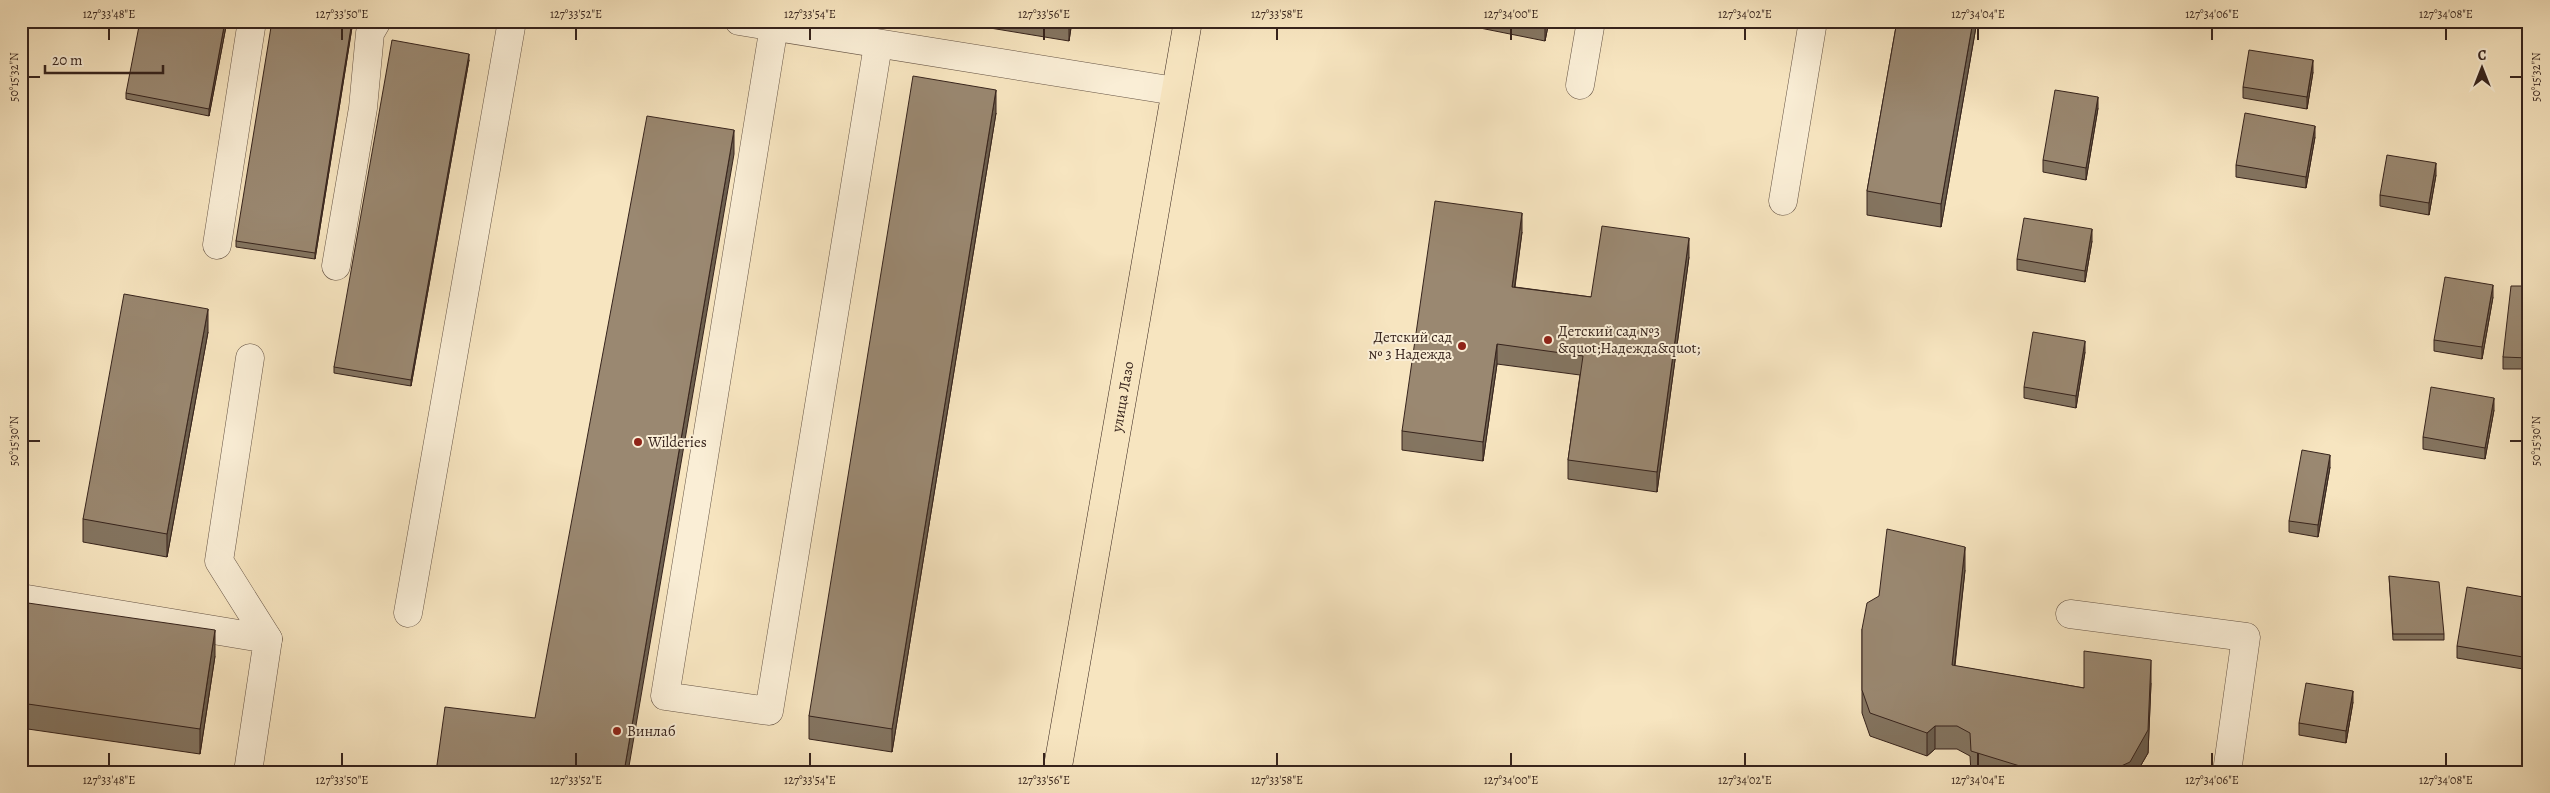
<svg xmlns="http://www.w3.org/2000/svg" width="2550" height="793" viewBox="0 0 2550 793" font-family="Alegreya,serif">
	<rect width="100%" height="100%" fill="#f7e5c0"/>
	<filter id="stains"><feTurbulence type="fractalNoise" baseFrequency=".004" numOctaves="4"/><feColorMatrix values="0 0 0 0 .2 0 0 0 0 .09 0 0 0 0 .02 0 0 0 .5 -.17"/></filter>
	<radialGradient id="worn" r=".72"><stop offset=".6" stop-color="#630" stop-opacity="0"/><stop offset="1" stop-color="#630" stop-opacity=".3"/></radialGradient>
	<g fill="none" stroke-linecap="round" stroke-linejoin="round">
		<defs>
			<g id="minor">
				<path d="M739,21L1175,91"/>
				<path d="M774,26L665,696L769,711L878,45"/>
				<path d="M1580,85L1591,21"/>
				<path d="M1783,201L1813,21"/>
				<path d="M217,245L252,21"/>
				<path d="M336,266L363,108L370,33L377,21"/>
				<path d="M250,358L219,561L268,639"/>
				<path d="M21,598L268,639L248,772"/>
				<path d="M408,613L512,21"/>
				<path d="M2070,614L2246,637L2227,772"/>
			</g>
			<g id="major">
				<path id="s1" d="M1057,772L1188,21"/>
			</g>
		</defs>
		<use href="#minor" stroke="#665445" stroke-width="29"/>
		<use href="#major" stroke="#36231c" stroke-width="29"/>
		<use href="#minor" stroke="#faeed6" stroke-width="28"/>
		<use href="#major" stroke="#f7e5c0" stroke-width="28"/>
	</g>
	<g fill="#847561" stroke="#36231c">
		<path d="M227,21L209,116L126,99V93Z"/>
		<path d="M353,21L315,259L236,247V241Z"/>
		<path d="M984,21H1072L1069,41L984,27Z"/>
		<path d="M1445,21H1549L1545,41Z"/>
		<path d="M1897,21H1977L1941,227L1867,215V191Z"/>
		<path d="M469,60L411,386L334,373V367Z"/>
		<path d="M2313,72L2307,109L2243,98V87Z"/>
		<path d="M2098,108L2086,180L2043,172V160Z"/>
		<path d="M996,113L892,752L809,739V716Z"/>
		<path d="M2315,137L2306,188L2236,177V165Z"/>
		<path d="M2436,175L2429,215L2380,206V195Z"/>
		<path d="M1522,232L1515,287L1591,297L1689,257L1657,492L1568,479V460L1580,375L1497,364L1483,461L1402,450V431Z"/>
		<path d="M2092,241L2085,282L2017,270V259Z"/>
		<path d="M2529,286V369H2503V357Z"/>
		<path d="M2493,297L2482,359L2434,351V340Z"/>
		<path d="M208,332L167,557L83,542V519Z"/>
		<path d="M2085,352L2076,408L2024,398V387Z"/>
		<path d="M2494,410L2485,459L2423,449V437Z"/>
		<path d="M2529,438V462H2527V450Z"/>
		<path d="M2330,467L2318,537L2289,532V521Z"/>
		<path d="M1965,570L1955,666L2084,688L2151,683L2148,753L2137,772H1971L1970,756L1957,749H1935L1927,756L1870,736L1862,713V629Z"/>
		<path d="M2389,576L2444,634V640H2393Z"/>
		<path d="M2529,598V670L2457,658V646Z"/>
		<path d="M21,602L215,656L200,754L21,728Z"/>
		<path d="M2353,702L2346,743L2299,735V723Z"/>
	</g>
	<g fill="#6c5f4f" stroke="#36231c">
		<path d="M225,21H227L209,116V109Z"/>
		<path d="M352,21H353L315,259V253Z"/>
		<path d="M1069,21H1072L1069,41Z"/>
		<path d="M1545,21H1549L1545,41Z"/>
		<path d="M1973,21H1977L1941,227V204Z"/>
		<path d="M469,54V60L411,386V380Z"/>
		<path d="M2313,60V72L2307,109V97Z"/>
		<path d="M996,90V113L892,752V729Z"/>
		<path d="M2098,97V108L2086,180V168Z"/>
		<path d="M2315,126V137L2306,188V177Z"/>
		<path d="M734,130V154L628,772H624Z"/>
		<path d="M2436,163V175L2429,215V203Z"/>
		<path d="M1522,213V232L1512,306V287Z"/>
		<path d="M2092,229V241L2085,282V271Z"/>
		<path d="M1689,238V257L1657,492V472Z"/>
		<path d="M2493,285V297L2482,359V347Z"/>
		<path d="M208,309V332L167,557V534Z"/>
		<path d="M2085,341V352L2076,408V396Z"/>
		<path d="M1497,344V364L1483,461V442Z"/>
		<path d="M2494,398V410L2485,459V448Z"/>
		<path d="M2330,455V467L2318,537V525Z"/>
		<path d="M1965,547V570L1952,688V665Z"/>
		<path d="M215,630V656L200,754V729Z"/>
		<path d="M2151,660V683L2148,753L2137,772H2108Z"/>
		<path d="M2353,691V702L2346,743V731Z"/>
		<path d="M1935,726V749L1927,756V733Z"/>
	</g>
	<g fill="#9a8871" stroke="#36231c">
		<path d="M140,21H225L209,109L126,93Z"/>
		<path d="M272,21H352L315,253L236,241Z"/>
		<path d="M1897,21H1973L1941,204L1867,191Z"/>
		<path d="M392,40L469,54L411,380L334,367Z"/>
		<path d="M2249,50L2313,60L2307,97L2243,87Z"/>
		<path d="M913,76L996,90L892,729L809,716Z"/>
		<path d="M2055,90L2098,97L2086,168L2043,160Z"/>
		<path d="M2245,113L2315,126L2306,177L2236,165Z"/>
		<path d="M647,116L734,130L624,772H436L445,707L535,718Z"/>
		<path d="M2387,155L2436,163L2429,203L2380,195Z"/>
		<path d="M1435,201L1522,213L1512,287L1591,297L1602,226L1689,238L1657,472L1568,460L1583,356L1497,344L1483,442L1402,431Z"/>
		<path d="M2024,218L2092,229L2085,271L2017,259Z"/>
		<path d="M2445,277L2493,285L2482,347L2434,340Z"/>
		<path d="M2511,286H2529V358L2503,357Z"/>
		<path d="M124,294L208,309L167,534L83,519Z"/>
		<path d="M2033,332L2085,341L2076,396L2024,387Z"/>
		<path d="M2431,387L2494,398L2485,448L2423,437Z"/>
		<path d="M2529,438V451L2527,450Z"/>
		<path d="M2302,450L2330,455L2318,525L2289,521Z"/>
		<path d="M1887,529L1965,547L1952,665L2084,688V651L2151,660L2148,730L2130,762L2108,772H2045L2036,771L1971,751L1970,733L1957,726H1935L1927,733L1870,713L1862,690V629L1867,603L1879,596Z"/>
		<path d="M2389,576L2439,582L2444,634H2393Z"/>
		<path d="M2467,587L2529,598V658L2457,646Z"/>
		<path d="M21,602L215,630L200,729L21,703Z"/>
		<path d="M2306,683L2353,691L2346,731L2299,723Z"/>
	</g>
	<path fill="none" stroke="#36231c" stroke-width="2" d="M109,28V40M342,28V40M576,28V40M810,28V40M1044,28V40M1277,28V40M1511,28V40M1745,28V40M1978,28V40M2212,28V40M2446,28V40M28,77H40M2510,77H2522M28,441H40M2510,441H2522M109,753V766M342,753V766M576,753V766M810,753V766M1044,753V766M1277,753V766M1511,753V766M1745,753V766M1978,753V766M2212,753V766M2446,753V766"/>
	<g fill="#8f2418" stroke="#faeed6" stroke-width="2">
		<circle cx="1548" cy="340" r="5"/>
		<circle cx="1462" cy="346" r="5"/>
		<circle cx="638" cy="442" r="5"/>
		<circle cx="617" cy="731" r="5"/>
	</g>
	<g text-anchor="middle" stroke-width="4" stroke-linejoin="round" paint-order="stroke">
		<g font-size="15" fill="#36231c" stroke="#faeed6" text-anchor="start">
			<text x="1558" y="336">Детский сад №3<tspan x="1558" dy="17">&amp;quot;Надежда&amp;quot;</tspan></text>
			<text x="1452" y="342" text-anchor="end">Детский сад<tspan x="1452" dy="17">№ 3 Надежда</tspan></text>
			<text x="648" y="447">Wilderies</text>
			<text x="627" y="736">Винлаб</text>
		</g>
		<g font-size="15" fill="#36231c" stroke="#faeed6">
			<text dy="5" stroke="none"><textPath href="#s1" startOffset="381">улица Лазо</textPath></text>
		</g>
	</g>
	<rect width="2550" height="793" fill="none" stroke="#f7e5c0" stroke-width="55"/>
	<g transform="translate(2482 68)" stroke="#faeed6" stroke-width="4" paint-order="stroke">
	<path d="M0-4L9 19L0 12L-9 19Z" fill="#36231c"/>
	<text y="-8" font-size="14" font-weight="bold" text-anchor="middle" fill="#36231c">С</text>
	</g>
	<path d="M45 65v8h118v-8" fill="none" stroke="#36231c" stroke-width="2.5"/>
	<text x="52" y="65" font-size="15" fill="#36231c" stroke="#faeed6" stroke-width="4" paint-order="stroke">20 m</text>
	<rect x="28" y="28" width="2494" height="738" fill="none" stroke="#36231c" stroke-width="2"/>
	<g font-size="12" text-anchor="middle" fill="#36231c">
		<text x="109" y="18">127°33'48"E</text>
		<text x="342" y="18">127°33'50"E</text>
		<text x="576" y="18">127°33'52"E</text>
		<text x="810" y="18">127°33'54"E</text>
		<text x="1044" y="18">127°33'56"E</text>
		<text x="1277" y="18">127°33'58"E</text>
		<text x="1511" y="18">127°34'00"E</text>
		<text x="1745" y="18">127°34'02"E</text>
		<text x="1978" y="18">127°34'04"E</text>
		<text x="2212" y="18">127°34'06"E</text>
		<text x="2446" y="18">127°34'08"E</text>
		<text transform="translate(14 77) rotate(-90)" y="4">50°15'32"N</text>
		<text transform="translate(2536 77) rotate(-90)" y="4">50°15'32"N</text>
		<text transform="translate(14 441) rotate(-90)" y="4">50°15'30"N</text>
		<text transform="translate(2536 441) rotate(-90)" y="4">50°15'30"N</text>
		<text x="109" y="784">127°33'48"E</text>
		<text x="342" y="784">127°33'50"E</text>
		<text x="576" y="784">127°33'52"E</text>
		<text x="810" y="784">127°33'54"E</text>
		<text x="1044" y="784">127°33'56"E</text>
		<text x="1277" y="784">127°33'58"E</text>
		<text x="1511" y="784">127°34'00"E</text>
		<text x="1745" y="784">127°34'02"E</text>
		<text x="1978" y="784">127°34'04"E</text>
		<text x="2212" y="784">127°34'06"E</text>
		<text x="2446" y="784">127°34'08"E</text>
	</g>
	<rect width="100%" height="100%" filter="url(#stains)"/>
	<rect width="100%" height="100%" fill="url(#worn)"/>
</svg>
